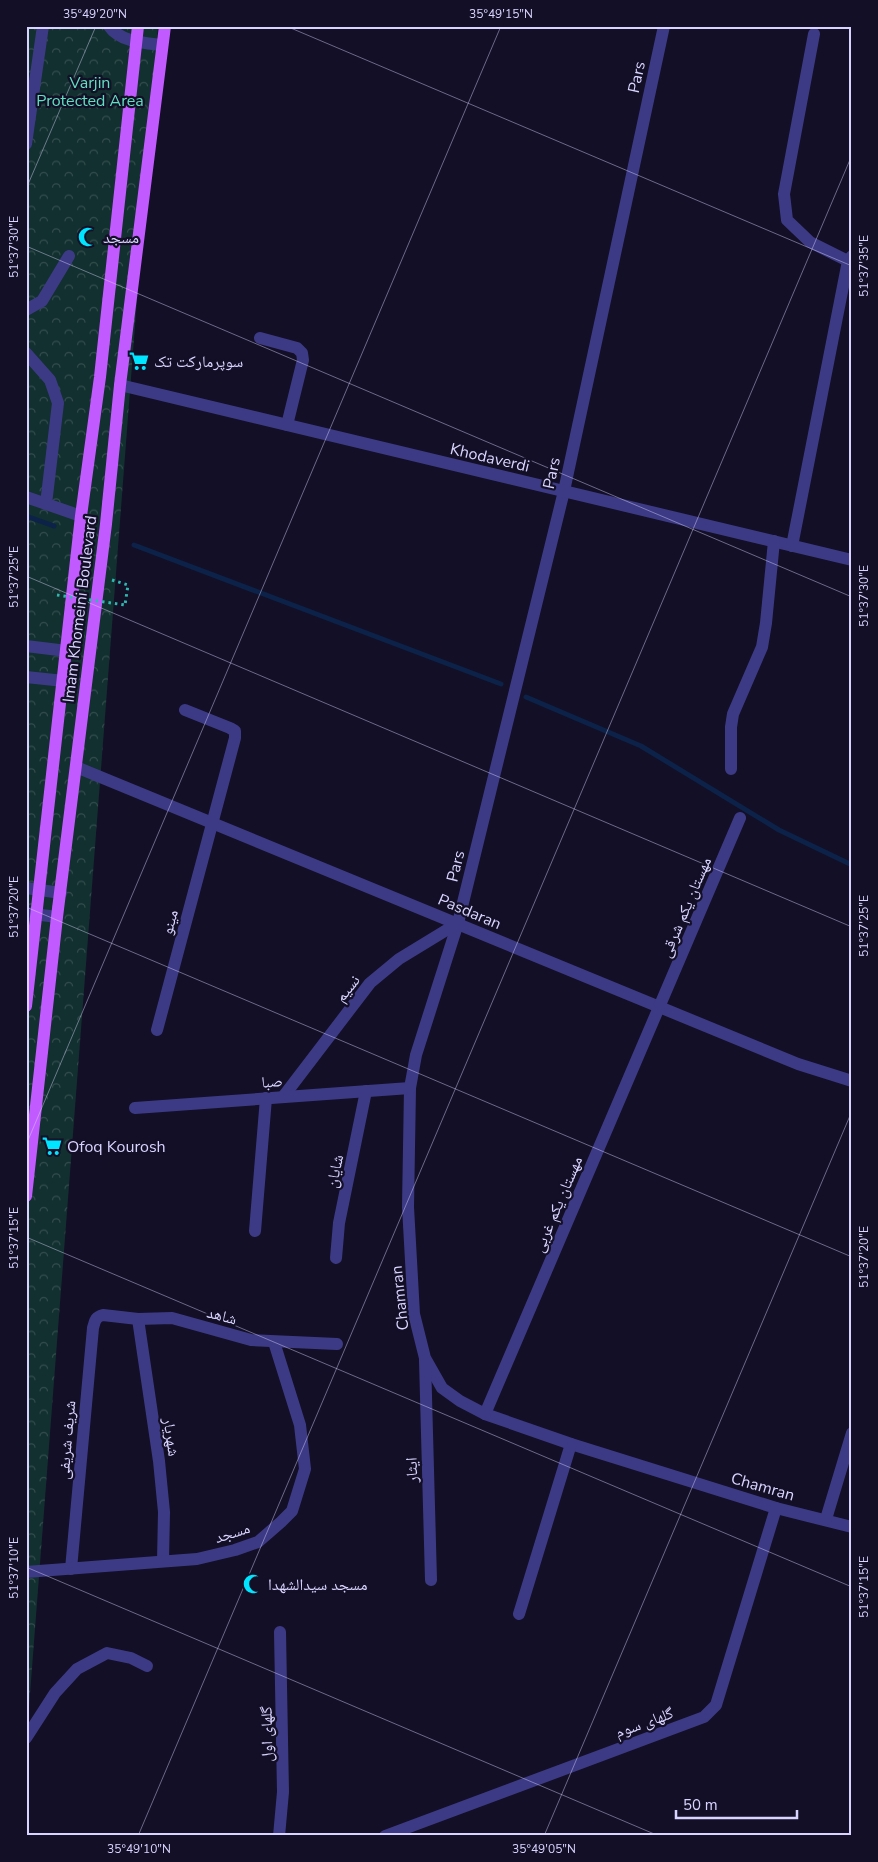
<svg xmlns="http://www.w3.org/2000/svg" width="878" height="1862" viewBox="0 0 878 1862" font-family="'Nunito Sans','Noto Naskh Arabic',sans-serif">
	<defs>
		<pattern id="forest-crowns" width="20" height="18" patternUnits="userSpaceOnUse" patternTransform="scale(1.25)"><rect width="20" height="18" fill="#12302f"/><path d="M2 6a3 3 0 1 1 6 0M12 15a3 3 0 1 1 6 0" fill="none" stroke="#344d4e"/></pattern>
	</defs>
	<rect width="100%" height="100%" fill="#130f26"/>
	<path fill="url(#forest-crowns)" d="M26,26H158L26,1746Z"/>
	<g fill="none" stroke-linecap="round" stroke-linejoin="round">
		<g stroke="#0c2248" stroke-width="5">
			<path d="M26,516L54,526"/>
			<path d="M134,545L501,684"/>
			<path d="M526,697L641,746L779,830L852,865"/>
		</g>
		<path stroke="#2fb8b0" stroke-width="3" stroke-dasharray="2.5 4" stroke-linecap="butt" d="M112,580L128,585L125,605"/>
		<g stroke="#3d3a85" stroke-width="12">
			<path d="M109,26C120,42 144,43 162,45"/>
			<path d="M664,26L564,491L458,923L416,1055L410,1088L408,1207L414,1314L425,1358L442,1388L460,1401L485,1414L571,1444L776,1508L852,1527"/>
			<path d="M814,34L784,194L787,220L810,242L848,261"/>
			<path d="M26,144L43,26"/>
			<path d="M26,310L42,301L69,256"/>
			<path d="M260,338L297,348L302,353L303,360L287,425"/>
			<path d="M26,353L50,380L58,403L46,504"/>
			<path d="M120,385L852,560"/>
			<path d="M26,497L81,516"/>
			<path d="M792,546L848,261L852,256"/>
			<path d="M26,646L67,651"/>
			<path d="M26,677L64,681"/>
			<path d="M76,767L798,1064L852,1081"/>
			<path d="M731,769V727L733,714L762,647L766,623L774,541"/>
			<path d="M26,888L61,893"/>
			<path d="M26,913L57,917"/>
			<path d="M157,1030L235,738V731L230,728L185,710"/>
			<path d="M283,1097L370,983L399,959L458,923"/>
			<path d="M135,1108L410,1088"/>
			<path d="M255,1231L266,1098"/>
			<path d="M336,1258L339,1223L366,1091"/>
			<path d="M138,1319L159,1461L164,1512L163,1561"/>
			<path d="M425,1360L431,1580"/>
			<path d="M485,1414L740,818"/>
			<path d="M826,1519L852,1433"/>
			<path d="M71,1569L93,1328C95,1321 95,1317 103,1315L138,1319L172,1318L251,1340L337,1344"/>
			<path d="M26,1572L197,1559L235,1550L258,1542L281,1522L292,1511L305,1469L300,1425L274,1342"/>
			<path d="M519,1614L571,1444"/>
			<path d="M26,1738L55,1693L77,1669L107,1653L131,1658L147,1666"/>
			<path d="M279,1836L283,1792L280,1632"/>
			<path d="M385,1836L704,1717L716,1705L776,1508"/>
		</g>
		<g stroke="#c25bff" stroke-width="12">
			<path d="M26,1006L81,516L100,377L138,26"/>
			<path d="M26,1196L57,917L106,524L120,385L165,26"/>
		</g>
		<path stroke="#2fb8b0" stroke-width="3" stroke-dasharray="2.5 4" stroke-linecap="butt" d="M57,595L125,605"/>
	</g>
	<path fill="none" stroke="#d9d4ff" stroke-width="1" stroke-opacity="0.45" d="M286,26L852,266M26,189L96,26M26,246L852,597M26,576L852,927M26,907L852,1257M26,1145L501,26M26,1237L852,1587M26,1567L659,1836M138,1836L852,155M544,1836L852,1111"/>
	<defs>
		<symbol id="mosque-bare" viewBox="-9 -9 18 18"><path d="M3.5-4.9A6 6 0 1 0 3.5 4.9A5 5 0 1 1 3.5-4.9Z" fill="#00e5ff" stroke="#130f26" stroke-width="2.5" paint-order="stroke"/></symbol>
		<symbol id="supermarket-bare" viewBox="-9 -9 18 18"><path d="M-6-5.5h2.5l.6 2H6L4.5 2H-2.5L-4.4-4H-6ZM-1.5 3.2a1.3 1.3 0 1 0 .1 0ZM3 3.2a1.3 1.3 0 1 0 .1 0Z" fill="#00e5ff" stroke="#130f26" stroke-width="2.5" paint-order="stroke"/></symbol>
	</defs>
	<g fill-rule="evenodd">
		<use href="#mosque-bare" x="74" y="223" width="28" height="28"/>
		<use href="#supermarket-bare" x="125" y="347" width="28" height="28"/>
		<use href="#supermarket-bare" x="38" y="1132" width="28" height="28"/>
		<use href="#mosque-bare" x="239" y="1570" width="28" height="28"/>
	</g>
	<g text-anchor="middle" stroke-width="4.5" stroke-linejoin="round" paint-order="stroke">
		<g font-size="16" fill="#d9d4ff" stroke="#130f26">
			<text transform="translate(636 77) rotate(-78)" y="6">Pars</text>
			<text transform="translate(490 457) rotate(13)" y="6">Khodaverdi</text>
			<text transform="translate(551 473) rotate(-78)" y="6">Pars</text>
			<text transform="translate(79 609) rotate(-83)" y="6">Imam Khomeini Boulevard</text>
			<text transform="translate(455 866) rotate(-76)" y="6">Pars</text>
			<text transform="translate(685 907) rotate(-67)" y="6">مهستان یکم شرقی</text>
			<text transform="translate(470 911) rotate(23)" y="6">Pasdaran</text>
			<text transform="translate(169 922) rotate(-75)" y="6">مینو</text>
			<text transform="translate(347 988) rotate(-51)" y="6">نسیم</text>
			<text transform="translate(272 1081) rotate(-4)" y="6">صبا</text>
			<text transform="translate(334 1171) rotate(-78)" y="6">شایان</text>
			<text transform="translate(557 1204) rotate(-67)" y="6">مهستان یکم غربی</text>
			<text transform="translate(399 1298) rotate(-96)" y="6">Chamran</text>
			<text transform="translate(222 1315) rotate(15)" y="6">شاهد</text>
			<text transform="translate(172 1437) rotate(82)" y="6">شهریار</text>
			<text transform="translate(66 1440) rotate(-85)" y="6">شریف شریفی</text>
			<text transform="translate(411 1470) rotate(-92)" y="6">ایثار</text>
			<text transform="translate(763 1486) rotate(16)" y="6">Chamran</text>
			<text transform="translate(232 1532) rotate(-18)" y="6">مسجد</text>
			<text transform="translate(644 1722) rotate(-20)" y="6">گلهای سوم</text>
			<text transform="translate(266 1734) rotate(-91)" y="6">گلهای اول</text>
		</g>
		<g font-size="16" fill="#5fe0c0" stroke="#130f26">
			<text x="90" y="88">Varjin<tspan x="90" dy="18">Protected Area</tspan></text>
		</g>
		<g font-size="16" fill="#d9d4ff" stroke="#130f26" text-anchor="start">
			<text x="103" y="243">مسجد</text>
			<text x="154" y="367">سوپرمارکت تک</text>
			<text x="67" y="1152">Ofoq Kourosh</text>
			<text x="268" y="1590">مسجد سیدالشهدا</text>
		</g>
	</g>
	<rect width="878" height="1862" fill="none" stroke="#130f26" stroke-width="55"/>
	<path d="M676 1810v8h121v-8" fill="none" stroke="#d9d4ff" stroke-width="2.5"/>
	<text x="683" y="1810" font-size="15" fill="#d9d4ff" stroke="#130f26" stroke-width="4" paint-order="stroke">50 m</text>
	<rect x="28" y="28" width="822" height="1806" fill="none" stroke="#d9d4ff" stroke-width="2"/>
	<g font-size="12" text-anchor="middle" fill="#d9d4ff">
		<text x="95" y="18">35°49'20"N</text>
		<text x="501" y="18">35°49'15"N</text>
		<text transform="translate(14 247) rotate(-90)" y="4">51°37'30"E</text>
		<text transform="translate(864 266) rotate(-90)" y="4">51°37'35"E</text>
		<text transform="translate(14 577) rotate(-90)" y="4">51°37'25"E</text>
		<text transform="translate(864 596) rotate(-90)" y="4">51°37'30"E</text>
		<text transform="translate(14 907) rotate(-90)" y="4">51°37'20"E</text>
		<text transform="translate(864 926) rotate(-90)" y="4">51°37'25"E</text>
		<text transform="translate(14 1238) rotate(-90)" y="4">51°37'15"E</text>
		<text transform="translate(864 1257) rotate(-90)" y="4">51°37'20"E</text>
		<text transform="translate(14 1568) rotate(-90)" y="4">51°37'10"E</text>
		<text transform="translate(864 1587) rotate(-90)" y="4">51°37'15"E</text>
		<text x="139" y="1853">35°49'10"N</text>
		<text x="544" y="1853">35°49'05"N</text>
	</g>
</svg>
